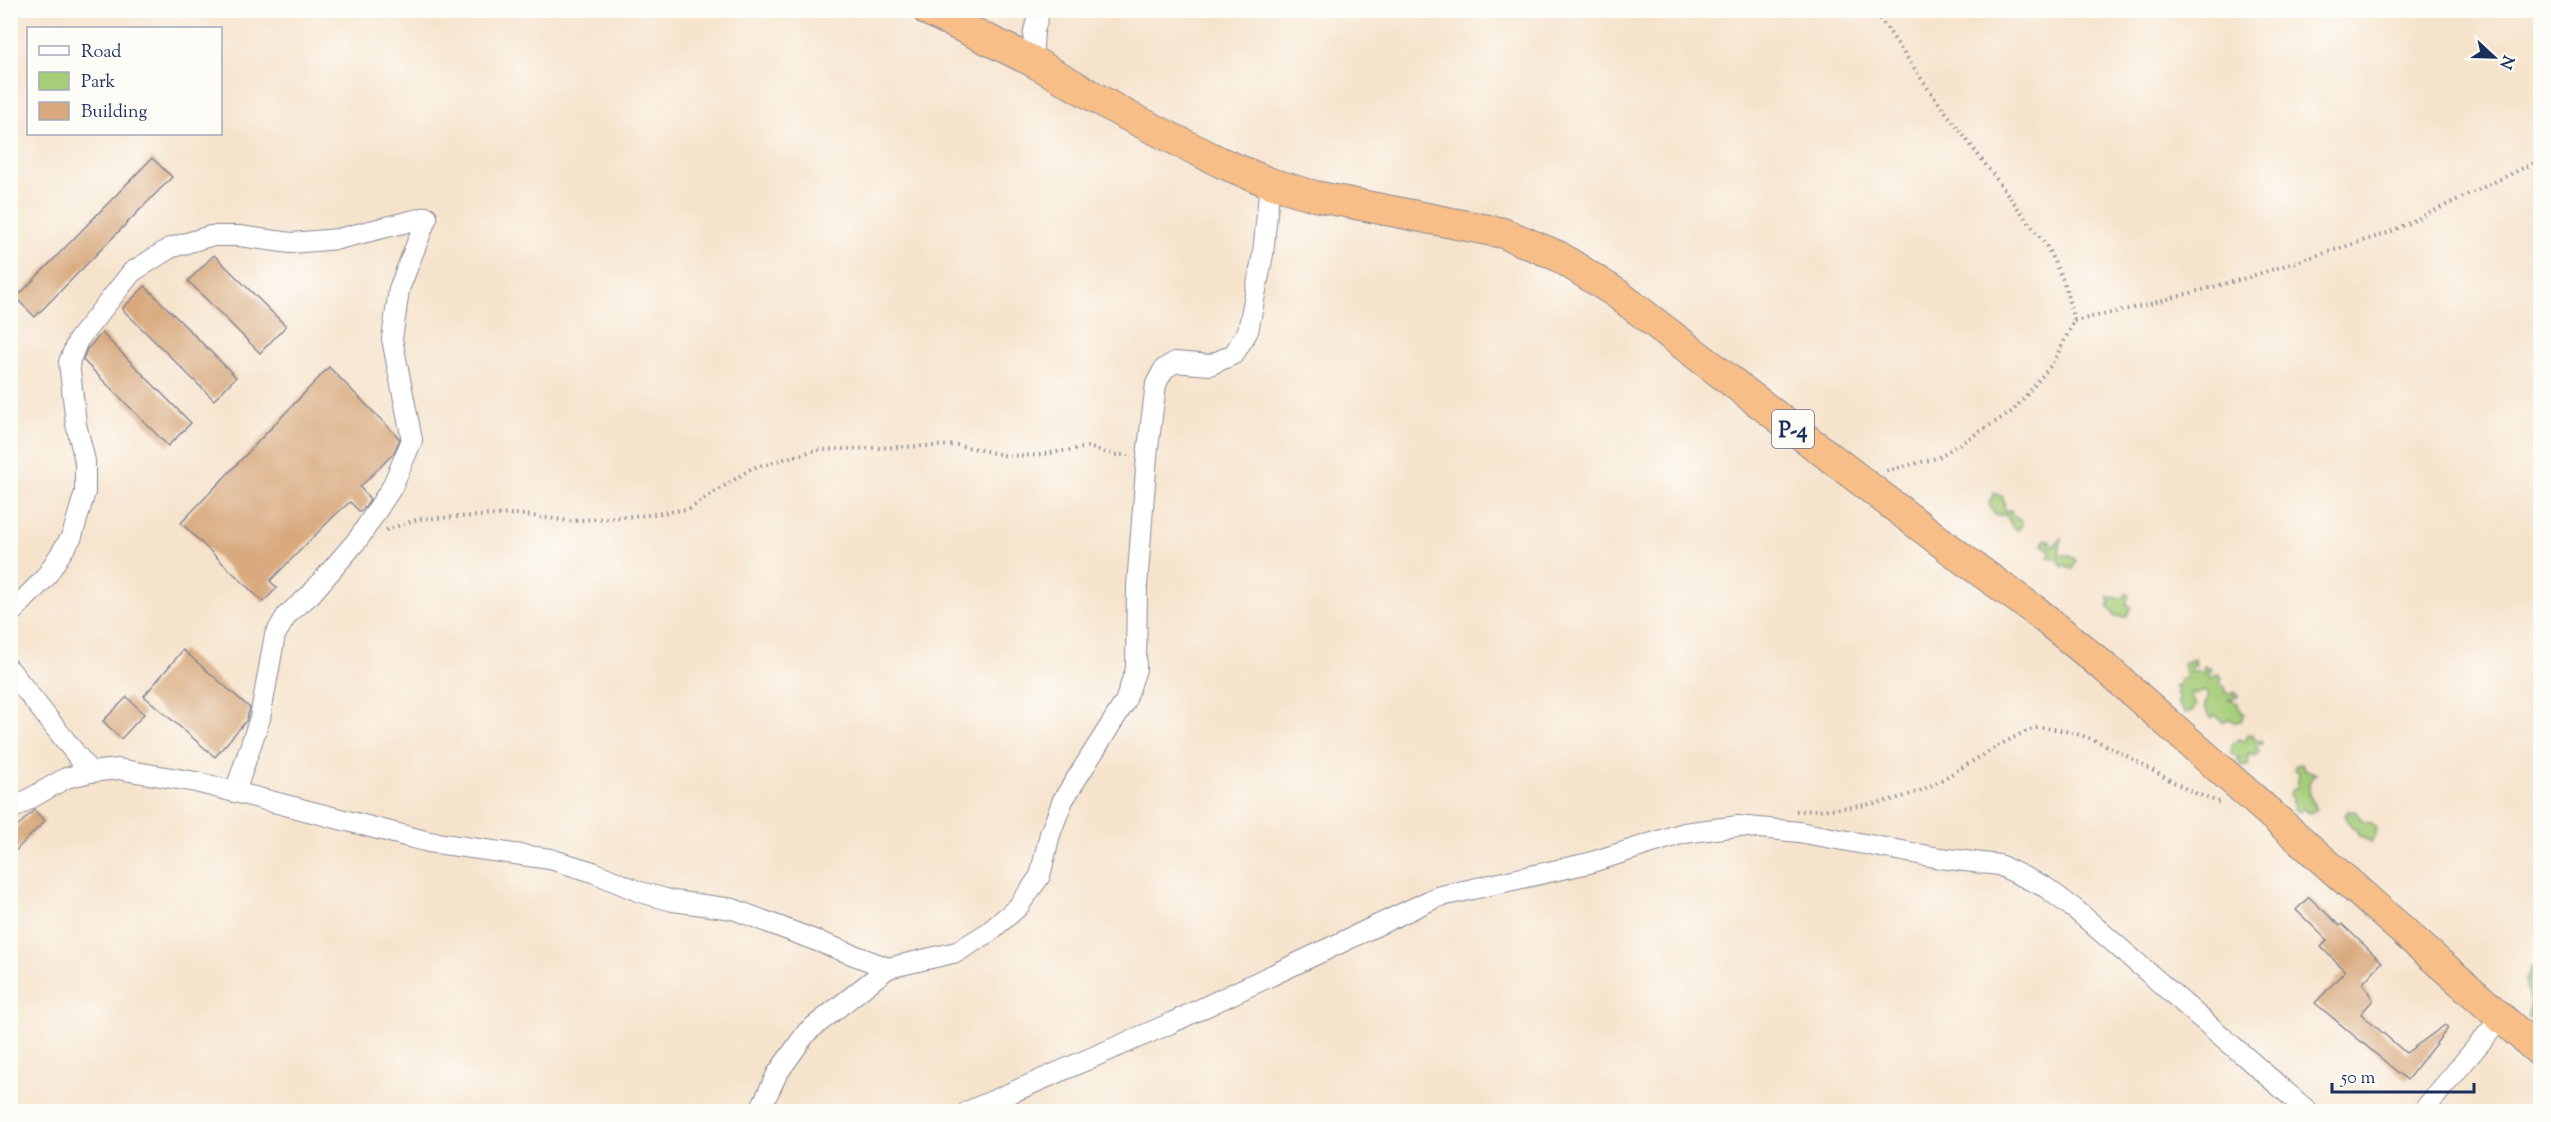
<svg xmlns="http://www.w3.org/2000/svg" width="2551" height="1122" viewBox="0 0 2551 1122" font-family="'Sorts Mill Goudy',serif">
	<rect width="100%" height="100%" fill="#fdfcf7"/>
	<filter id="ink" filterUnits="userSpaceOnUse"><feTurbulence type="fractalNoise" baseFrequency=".0167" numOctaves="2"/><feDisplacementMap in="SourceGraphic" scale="12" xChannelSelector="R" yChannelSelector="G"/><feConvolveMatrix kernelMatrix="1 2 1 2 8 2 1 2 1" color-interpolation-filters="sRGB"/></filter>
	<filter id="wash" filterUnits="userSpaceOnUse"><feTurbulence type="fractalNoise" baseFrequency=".008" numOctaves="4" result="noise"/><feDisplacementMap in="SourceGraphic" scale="24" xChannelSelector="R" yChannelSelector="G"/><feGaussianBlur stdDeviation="1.35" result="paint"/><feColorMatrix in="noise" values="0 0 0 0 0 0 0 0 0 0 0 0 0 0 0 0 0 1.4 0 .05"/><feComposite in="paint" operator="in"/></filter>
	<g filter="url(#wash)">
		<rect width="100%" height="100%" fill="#f6e3cc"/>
		<g fill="#a6cd78" stroke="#607e6b" stroke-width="1.5">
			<path d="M1994,493L2003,497L2005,511L2011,510L2012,515L2021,521L2022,525L2018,530L2013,528L2006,515C1991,515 1996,514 1989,504Z"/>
			<path d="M2061,538L2059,555H2070L2076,561L2073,569L2062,566L2058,559L2048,557L2051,552L2042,544L2046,539L2051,541L2050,545L2053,547Z"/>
			<path d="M2126,594L2129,595L2126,603L2131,607L2126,617L2115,616L2108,607L2110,602L2108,597L2123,598Z"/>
			<path d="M2195,659L2196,666L2190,667L2194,673L2197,670L2203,674L2204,666L2211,669L2208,673V678L2219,674L2222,678L2220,684L2225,687L2224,691L2231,695L2234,692L2238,694L2239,696L2229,700L2238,703L2239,708L2244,714L2241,721L2234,722L2229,719L2223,723L2215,714L2212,718C2205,710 2203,706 2208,696L2205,691L2195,694L2193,691L2190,695L2196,705L2191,712L2185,713L2177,702L2180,697L2176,694L2179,690L2175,687L2180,684V679L2186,678L2183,663Z"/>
			<path d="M2249,734L2254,735V740L2261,741L2262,744L2256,746V749L2260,751L2255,756L2248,753V765L2241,766L2237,760L2240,758L2231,753L2232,746L2238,739L2246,741V735Z"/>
			<path d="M2300,764L2305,769L2316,774C2303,782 2311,799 2316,810L2309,813L2303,808L2300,812L2294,809L2295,805L2291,802L2294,798L2290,796L2291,791L2297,788L2299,772L2294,769L2296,765Z"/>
			<path d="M2348,811H2355L2363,822L2370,823L2376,828V836L2371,842L2358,835L2357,830L2352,828L2345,815Z"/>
		</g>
		<path fill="#84b068" stroke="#507063" stroke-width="1.5" d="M2540,963V1027L2528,1015L2530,1007L2525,982L2532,966Z"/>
		<g id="blocks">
			<g fill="#d8a97d">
				<path d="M152,158L172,177L35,317L16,298Z"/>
				<path d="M214,255L286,326L260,353L188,281Z"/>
				<path d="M145,286L236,377L214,400L122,309Z"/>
				<path d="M102,333L191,423L168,446L83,360L87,349Z"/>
				<path d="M329,367L400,439L393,454L360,487L370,499L366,506L360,512L350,502L334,516L270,581L277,588L263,602L181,523Z"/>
				<path d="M183,650L250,708L246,721L215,757L144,696Z"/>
				<path d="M127,697L144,714L121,739L103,721Z"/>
				<path d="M34,810L45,821L10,856V834Z"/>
				<path d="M2309,897L2340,926L2342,924L2382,962L2363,983L2373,1000L2361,1014L2406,1053L2445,1025L2448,1028L2407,1080L2315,1003L2345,971L2321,947L2327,940L2296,910Z"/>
			</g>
		</g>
	</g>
	<g filter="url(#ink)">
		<use href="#blocks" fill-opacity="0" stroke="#888995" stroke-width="1.5"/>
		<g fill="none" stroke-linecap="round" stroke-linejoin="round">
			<defs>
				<g id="minor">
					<path d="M1032,61L1034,31L1040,10"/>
					<path d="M10,614L45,578L72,536L85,492V461L76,424L69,362L78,340L132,272L170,248L210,236H239L291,243L338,239L427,217"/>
					<path d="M10,670L90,772"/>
					<path d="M235,792L260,718L275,635L287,615L311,594L359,538L392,487L412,440L392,339L399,289L427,217"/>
					<path d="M10,810L66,778L90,772L118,769L196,782L429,842L550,859L593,872L640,892L673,901L733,909L888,968L957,952L989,932L1018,907L1040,876L1050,834L1063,800L1125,702L1136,669L1137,586L1147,456L1156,384L1164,369L1175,362L1210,365L1234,354L1248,331L1263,254L1270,183"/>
					<path d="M759,1112L777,1074L807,1032L888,968"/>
					<path d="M967,1112L1169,1024L1437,897L1589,863L1684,833L1738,826L1799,832L1940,858L1999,865L2045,887L2076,910L2309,1112"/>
					<path d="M2422,1112L2501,1018"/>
				</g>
				<path id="highway" d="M927,10L1032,61L1124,114L1220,162L1270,183L1315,196L1503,233L1558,256L1616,293L1963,559L2037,612L2109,671L2540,1052"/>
			</defs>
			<use href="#minor" stroke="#888995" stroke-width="22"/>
			<use href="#highway" stroke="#888995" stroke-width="32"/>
			<g stroke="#888995" stroke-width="4" stroke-dasharray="1.5 4.5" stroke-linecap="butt">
				<path d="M1871,10L1882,21L1927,87L2046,245L2064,282L2074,321L2053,363L2013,411L1937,458L1886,471"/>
				<path d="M2074,321L2142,306L2239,280L2388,233L2540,160"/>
				<path d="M386,530L419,519L516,514L570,521L648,515L689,509L752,468L816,450L958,445L1008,456L1039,455L1088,447L1114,455H1128"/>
				<path d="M1796,811C1837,809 1883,806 1922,790C1946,780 2020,728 2039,728C2107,729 2157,783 2219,802"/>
			</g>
			<use href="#minor" stroke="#fff" stroke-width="20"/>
			<use href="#highway" stroke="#f7be87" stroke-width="30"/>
		</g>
	</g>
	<g text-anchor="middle" stroke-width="5" stroke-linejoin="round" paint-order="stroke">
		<rect fill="#fdfcf7" stroke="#5f6c8c" stroke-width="1.5" x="1772" y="410" width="42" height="38" rx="4.5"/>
		<g font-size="22" font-weight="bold" fill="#1b2f5e">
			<text x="1793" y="437">P-4</text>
		</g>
	</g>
	<rect width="2551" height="1122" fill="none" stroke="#fdfcf7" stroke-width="36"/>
	<rect x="27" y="27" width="195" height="108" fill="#fdfcf7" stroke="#a3aaba" stroke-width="1.5"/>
	<rect x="39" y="46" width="30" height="9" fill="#ffffff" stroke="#a3aaba" stroke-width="1.5"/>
	<text x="81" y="57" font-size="18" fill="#1b2f5e">Road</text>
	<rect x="39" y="72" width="30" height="18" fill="#a6cd78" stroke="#a3aaba" stroke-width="1.5"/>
	<text x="81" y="87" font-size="18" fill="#1b2f5e">Park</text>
	<rect x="39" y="102" width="30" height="18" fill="#d8a97d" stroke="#a3aaba" stroke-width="1.5"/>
	<text x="81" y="117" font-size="18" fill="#1b2f5e">Building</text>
	<g transform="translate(2494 57) rotate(112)" stroke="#fdfcf7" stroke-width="4.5" paint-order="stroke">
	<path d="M0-4.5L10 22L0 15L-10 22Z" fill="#1b2f5e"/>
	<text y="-9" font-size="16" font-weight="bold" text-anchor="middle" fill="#1b2f5e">N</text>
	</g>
	<path d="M2332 1083v9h142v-9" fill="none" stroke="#1b2f5e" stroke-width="3"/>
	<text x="2341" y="1083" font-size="18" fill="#1b2f5e" stroke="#fdfcf7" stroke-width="4.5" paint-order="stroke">50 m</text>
</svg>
